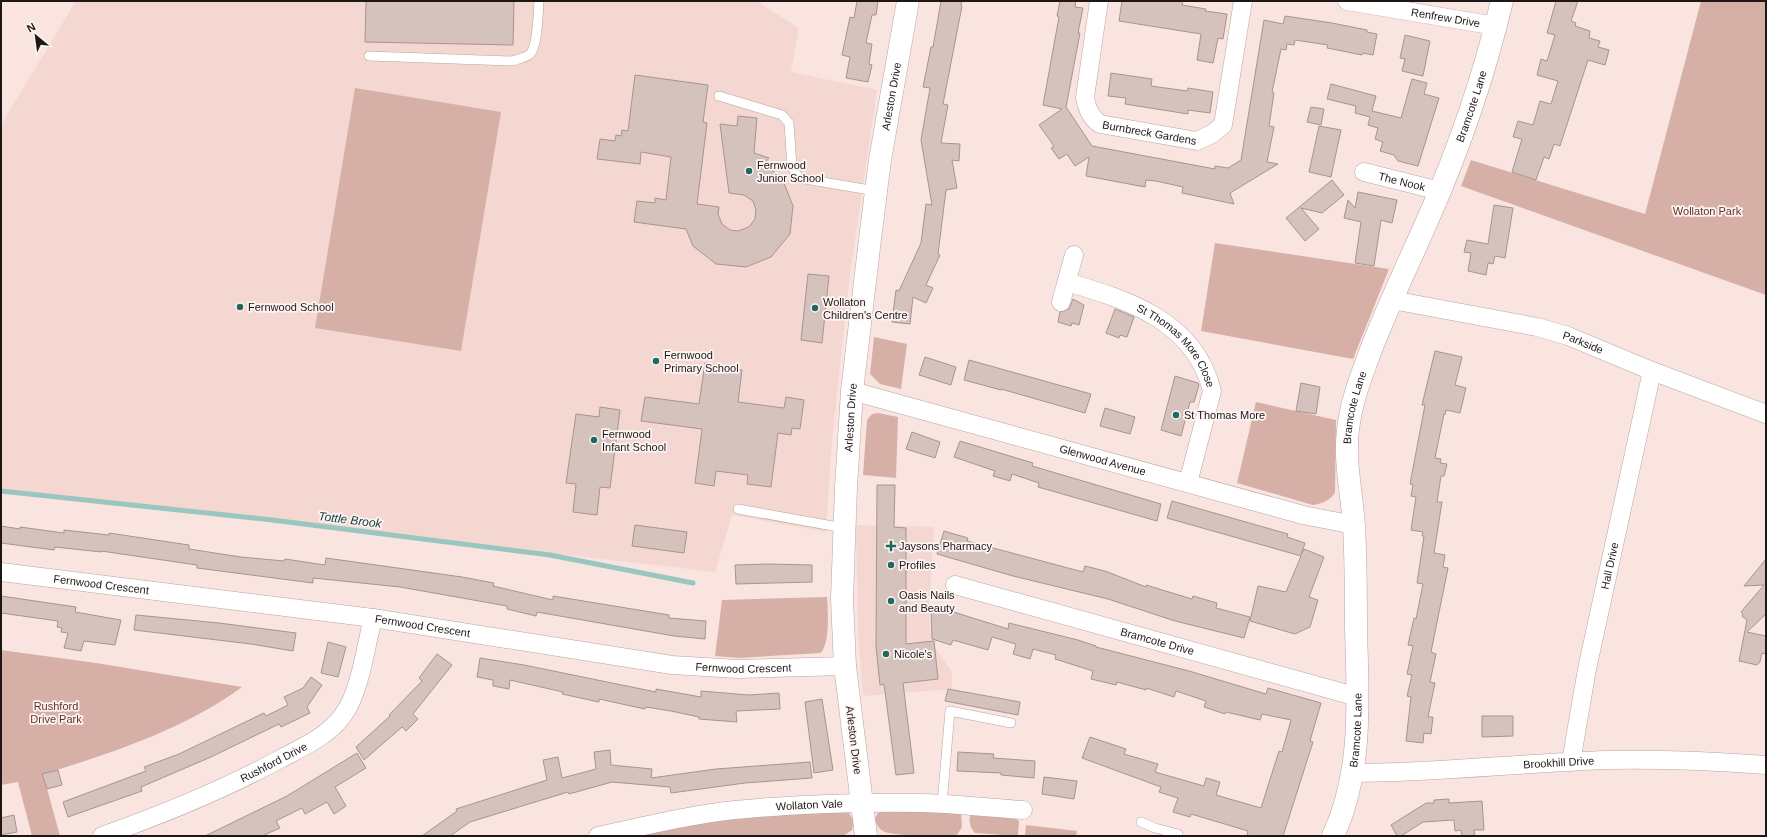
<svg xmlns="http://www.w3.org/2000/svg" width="1767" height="837" viewBox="0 0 1767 837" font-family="Helvetica,sans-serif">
	<rect width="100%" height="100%" fill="#f9e4e0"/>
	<g fill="#f4d7d1">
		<path d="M74,1H756L799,28L791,72L877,90L849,281L832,440L826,532L732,515L715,572L1,489V125L73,6Z"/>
		<path d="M856,525L934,527L929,612L930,633L936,649L952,672V689L863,696L858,631Z"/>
	</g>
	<g fill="#d6b0a7">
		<path d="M1701,1H1766V295L1461,186L1471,160L1645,214Z"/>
		<path d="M355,88L501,112L461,351L315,328Z"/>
		<path d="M1215,243L1389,269L1353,359L1201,331Z"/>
		<path d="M874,337L907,344L901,389L880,384L870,374Z"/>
		<path d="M1256,402L1336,420L1335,493C1329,501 1323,503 1313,505L1237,483Z"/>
		<path d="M878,413L898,417L896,478L863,475L867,420L872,414Z"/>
		<path d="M827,597C828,610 830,646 820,653L739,658L715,656L722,600Z"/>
		<path d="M1,650L96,663L242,687C185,729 110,754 43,774L60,836H32L18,782L1,785Z"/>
		<path d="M888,810L961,813L962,827L957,835C938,835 901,837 885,832C879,830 876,824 875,818L878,813Z"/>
		<path d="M844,811L849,813L854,821L852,830L843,836H632L723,819Z"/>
		<path d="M971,814L1015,818L1019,821L1018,836L975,833C970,827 968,822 971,814Z"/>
		<path d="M1026,825L1077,831L1076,836H1025Z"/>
	</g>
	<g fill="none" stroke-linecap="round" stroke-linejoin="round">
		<path stroke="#99c6bf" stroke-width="5" d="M1,491L272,520L550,555L693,583"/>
	</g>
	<g fill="#d5c2bd" stroke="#a79490">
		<path d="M366,1H514L513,45L365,42Z"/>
		<path d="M857,1H878L876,15H872L866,43L872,44L869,64L872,65L868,82L846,78L850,57L842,55L850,17L854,18Z"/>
		<path d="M941,1H962L961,6H962L943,104L948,105L941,143L960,144L959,161L952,160L957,188L946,190L938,254L940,255L926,285L933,288L926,303L913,297L910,324L892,322L896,290L899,291L921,243L926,204L932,205L921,140L930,88L923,87L931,47H933Z"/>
		<path d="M1060,1H1076L1075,7L1083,8L1078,33H1080L1066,107L1092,146L1215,169V166L1228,168L1241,160L1264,20L1283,24L1285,16L1332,23L1367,30V32L1377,34L1373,55L1363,53L1362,55L1327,48L1328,45L1295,40L1294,45L1287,44L1286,50L1281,49L1272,92L1274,93L1269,126L1274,127L1267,162L1278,164L1230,193L1234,204L1182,193L1183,187L1156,181L1146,180L1145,187L1086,176L1089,157L1075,166L1067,154L1059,159L1051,148L1054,146L1039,125L1062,109L1043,105L1059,17L1057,16Z"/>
		<path d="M1122,1H1183L1182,5L1206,9L1205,11L1227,14L1223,39L1218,38L1213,63L1197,60L1201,34L1119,21Z"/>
		<path d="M1556,1H1578L1571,21L1576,23L1575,26L1590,31L1589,38L1600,41L1598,47L1609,50L1605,65L1588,60L1560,146L1554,144L1549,159L1544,157L1536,180L1512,172L1522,139L1513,137L1518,121L1533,125L1540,101L1551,104L1558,81L1537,75L1541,59L1547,61L1555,35L1547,33Z"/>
		<path d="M1405,35L1430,41L1423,76L1402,71L1405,59L1400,58Z"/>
		<path d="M1111,73L1152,79L1151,86L1187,91L1188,88L1213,92L1210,113L1188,110V114L1125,104L1126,98L1108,96Z"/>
		<path d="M635,75L708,85L703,122L707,123L697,204L719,207L718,214L722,224L730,230L738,231L749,227L755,219L756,210L753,201L744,195L729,193L720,124L737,126L738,116L757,118L754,153L769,158L764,164L782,178L793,206L790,234L771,257L746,267L716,264L693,246L686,229L634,222L637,201L655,203V198L666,200L671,157L641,152L640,164L597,159L600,139L615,141L616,135L621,136L622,130L628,131Z"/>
		<path d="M1412,79L1427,83L1424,94L1439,98L1418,166L1398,161L1394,155L1380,151L1383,142L1375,139L1378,128L1368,125L1370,117L1355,113L1356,106L1327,99L1331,84L1376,96L1372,111L1401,118Z"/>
		<path d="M1311,107L1324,109L1321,125L1307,122Z"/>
		<path d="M1319,126L1341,130L1331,177L1309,172Z"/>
		<path d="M1332,180L1344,195L1322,213L1301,208L1319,229L1305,241L1286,218Z"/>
		<path d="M1358,192L1397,200L1392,223L1381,220L1374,266L1355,263L1361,222L1344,218L1348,200L1355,208Z"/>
		<path d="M1494,205L1513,208L1505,258L1495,256L1493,264L1488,263L1486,275L1468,271L1471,253L1464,252L1467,240L1488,244Z"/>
		<path d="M808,274L829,276L822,343L801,340Z"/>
		<path d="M1073,299L1084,305L1079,325L1072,323L1071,326L1058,322L1060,312L1069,309Z"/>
		<path d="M1115,309L1134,317L1127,337L1120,335L1119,338L1106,333Z"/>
		<path d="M1435,351L1462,357L1455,385L1466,388L1460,413L1446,410L1445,415L1444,414L1435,458L1441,459L1440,463L1447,464L1444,476H1441L1437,502H1442L1434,553L1445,555L1443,567L1448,568L1431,652L1436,654L1430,682L1435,683L1428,717H1433L1431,734L1424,733L1423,743L1406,741L1411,697L1407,696L1412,675L1407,674L1413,646L1408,645L1414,618L1416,619L1423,584L1417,583L1424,536H1422L1423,532L1411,530L1416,497L1411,496L1413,485L1410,484L1425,405H1422Z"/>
		<path d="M925,357L956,367L951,385L919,375Z"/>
		<path d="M969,360L1091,394L1085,413L1001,389V390L964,380Z"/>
		<path d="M705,363L742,370L738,402L784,408L786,397L804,400L800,429L792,428L791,435L778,433L771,487L747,484L748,475L716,471L714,486L695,483L702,429L641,421L645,397L699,404Z"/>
		<path d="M1175,376L1198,383L1199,385L1194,402H1190L1181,436L1161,430Z"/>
		<path d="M1301,383L1320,387L1316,414L1296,411Z"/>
		<path d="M600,407L620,410L610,488L600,487L597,515L573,512L576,484L566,483L576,414L599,417Z"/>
		<path d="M1105,408L1135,417L1130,434L1100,426Z"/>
		<path d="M912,432L940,442L935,458L906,449Z"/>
		<path d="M960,441L1033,463L1032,466L1161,504L1157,521L1038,487L1039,483L1012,474L1010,481L993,476L995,471L954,457Z"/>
		<path d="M877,485H895L894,527L906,528V644L934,641L938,679L903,683L914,773L896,775L884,684L880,685L876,646Z"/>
		<path d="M1172,501L1288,534L1287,537L1305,543L1301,555L1304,549L1324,557L1309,597L1318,600L1310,627L1295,634L1250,621L1258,586L1286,592L1301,556L1167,518Z"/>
		<path d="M635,525L687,532L684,553L632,546Z"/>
		<path d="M1,526L20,529V527L64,533V530L109,535V533L189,545V549L241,557L284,561L285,559L325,565L326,558L462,577L494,583L493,586L553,600V596L669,615V618L706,621L705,639L674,636L537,612L536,616L507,609V606L400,587L313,578V583L197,568V565L101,551V552L55,547L54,550L1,543Z"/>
		<path d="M944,531L968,538L967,541L1083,572L1085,566L1105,571L1146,587V585L1192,599L1193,596L1217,603L1216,608L1250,617L1244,638L1175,621L1108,599L1013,576L937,554Z"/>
		<path d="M1766,559V614L1747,632L1766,636V654L1762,653L1760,662L1757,665L1739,661L1747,620L1742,616L1743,614L1741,612L1764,585L1744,586Z"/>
		<path d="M769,564L812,565V582L736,584L735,565Z"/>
		<path d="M1,596L76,607L75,612L121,620L115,645L84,641L81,651L64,648L68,633L61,632L62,628L57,627L58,621L1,613Z"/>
		<path d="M944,609L1008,629L1009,623L1078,640L1096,646V647L1189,671L1266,694L1268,688L1321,703L1310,741L1313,742L1283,836H1247L1248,831L1191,814L1190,817L1173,812L1178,798L1159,792L1161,787L1082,758L1090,737L1126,749L1124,754L1158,764L1155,772L1204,786L1206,778L1220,782L1216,795L1261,808L1279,751L1282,752L1291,720L1262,714L1260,720L1226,712L1225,714L1204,707L1206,701L1176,691L1174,697L1146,688V690L1117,682L1116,685L1091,679L1093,671L1055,659L1056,655L1033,649L1030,659L1013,654L1016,644L992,637L988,650L953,640L951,645L932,639L931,610L943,613Z"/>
		<path d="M136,615L219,623L296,633L293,651L251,644L134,630Z"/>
		<path d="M328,642L346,647L338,677L321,673Z"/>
		<path d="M437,654L452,665L413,714L418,719L406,731L402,727L364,760L356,747L390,716L389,715L422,681L419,678Z"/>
		<path d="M480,658L524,665L656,692V689L701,697V691L749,695L779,693L780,709L736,711L737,722L699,719V717L671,711L646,707L645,709L599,699V702L562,694L563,692L510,680L509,689L493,686V680L477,677Z"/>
		<path d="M311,677L322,685L307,707L310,713L281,727L279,724L211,757L141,787L142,791L68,817L63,802L146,771L144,767L179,754L264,713L266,716L288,705L284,697L303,688Z"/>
		<path d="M948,689L1020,702L1018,715L945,701Z"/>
		<path d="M822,699L833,770L814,773L805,702Z"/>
		<path d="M1482,716H1513V736L1482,737Z"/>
		<path d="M610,750L611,765L652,769L651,778L716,769L810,762L812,778L745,783L671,793L670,787L612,782L569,794L568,792L470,822L450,836H422L457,811L456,809L547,780L543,760L558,757L562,778L596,769L594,752Z"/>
		<path d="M958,752L994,754L993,758L1035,761L1034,778L1001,775V773L957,771Z"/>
		<path d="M357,753L366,768L335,787L346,806L334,814L327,802L305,814L302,808L276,821L280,828L262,836H205L287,796Z"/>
		<path d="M58,770L62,785L47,789L42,774Z"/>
		<path d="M1044,777L1077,781L1074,799L1042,794Z"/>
		<path d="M1449,799V803L1482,801L1484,830H1474L1475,836H1462L1461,830L1455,831L1454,820L1423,822L1401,836H1397L1391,825L1426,803H1434V800Z"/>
		<path d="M14,815L17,832L1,835V818Z"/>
	</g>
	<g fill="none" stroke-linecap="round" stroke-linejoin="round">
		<defs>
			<g id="lane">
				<path d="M369,56L512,61C518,59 525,58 530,54C538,46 538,13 539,1"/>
				<path d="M719,96L782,115L789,123L792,167L799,178L876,191"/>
				<path d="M738,509L844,528"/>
				<path d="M942,804L950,711L1011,723"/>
				<path d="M1141,822L1155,828L1178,834"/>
			</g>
			<g id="street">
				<path id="s1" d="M1099,1L1085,97C1087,108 1090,117 1100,124L1197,141L1212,134L1223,125L1243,1"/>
				<path id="s2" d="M1347,1L1496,26"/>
				<path id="s3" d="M1364,172L1440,191"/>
				<path id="s4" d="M1067,282C1128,300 1195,321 1212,391L1188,483"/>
				<path id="s5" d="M1392,300L1537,327L1568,336L1652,371L1766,414"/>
				<path d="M1061,302L1074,255"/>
				<path id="s6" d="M852,391L1303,515L1354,525"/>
				<path id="s7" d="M1,572L373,618L672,665L738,669L845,666"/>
				<path id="s8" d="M955,585L1358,697"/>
				<path id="s9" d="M1571,762L1587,669L1652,371"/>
				<path id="s10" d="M1352,773C1437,773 1521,763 1606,760C1659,759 1713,761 1766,765"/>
				<path id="s11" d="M102,836C164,814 223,790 280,759C305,746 333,734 347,709C361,685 366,645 373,618"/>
				<path id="s12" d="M598,836C644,826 689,815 735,810C797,804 861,802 923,803C957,804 990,808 1023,810"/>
			</g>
			<g id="secondary">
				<path id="s13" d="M866,836L845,666L842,599L846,487L852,391L871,231L880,160L908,1"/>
				<path id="s14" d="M1333,836C1363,772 1358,699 1356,630C1356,596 1356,561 1354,526C1352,494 1344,462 1348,430C1351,401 1362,374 1372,347C1389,304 1409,262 1428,219C1459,149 1484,76 1502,1"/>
			</g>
		</defs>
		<use href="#lane" stroke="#b8a5a1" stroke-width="10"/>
		<use href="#street" stroke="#b8a5a1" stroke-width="19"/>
		<use href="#secondary" stroke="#b8a5a1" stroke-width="23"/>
		<use href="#lane" stroke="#fff" stroke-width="9"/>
		<use href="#street" stroke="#fff" stroke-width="18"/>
		<use href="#secondary" stroke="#fff" stroke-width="22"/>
	</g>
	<g fill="#206960" stroke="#fdf5f3" stroke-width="1.5">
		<circle cx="749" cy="171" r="4"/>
		<circle cx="240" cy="307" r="4"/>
		<circle cx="815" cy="308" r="4"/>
		<circle cx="656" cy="361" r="4"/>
		<circle cx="1176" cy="415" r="4"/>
		<circle cx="594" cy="440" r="4"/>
		<path d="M889 540h4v4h4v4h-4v4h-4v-4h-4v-4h4z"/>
		<circle cx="891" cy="565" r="4"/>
		<circle cx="891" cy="601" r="4"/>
		<circle cx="886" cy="654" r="4"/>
	</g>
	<g text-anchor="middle" stroke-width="3.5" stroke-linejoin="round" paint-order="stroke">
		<g font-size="11" fill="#1e1716" stroke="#fdf5f3">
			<text dy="4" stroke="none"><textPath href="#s2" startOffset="100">Renfrew Drive</textPath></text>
			<text dy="4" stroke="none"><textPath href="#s13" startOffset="744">Arleston Drive</textPath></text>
			<text dy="4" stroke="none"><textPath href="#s14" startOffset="757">Bramcote Lane</textPath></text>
			<text dy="4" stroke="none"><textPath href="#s1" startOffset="179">Burnbreck Gardens</textPath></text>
			<text dy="4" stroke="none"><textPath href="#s3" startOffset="39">The Nook</textPath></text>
			<text dy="4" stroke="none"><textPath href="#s5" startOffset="196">Parkside</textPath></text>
			<text dy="4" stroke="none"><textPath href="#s4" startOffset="131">St Thomas More Close</textPath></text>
			<text dy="4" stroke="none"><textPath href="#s14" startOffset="433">Bramcote Lane</textPath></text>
			<text dy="4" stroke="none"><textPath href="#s13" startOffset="420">Arleston Drive</textPath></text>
			<text dy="4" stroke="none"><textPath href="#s6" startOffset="260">Glenwood Avenue</textPath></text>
			<text dy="4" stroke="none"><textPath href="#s9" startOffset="200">Hall Drive</textPath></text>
			<text dy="4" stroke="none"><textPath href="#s7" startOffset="101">Fernwood Crescent</textPath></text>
			<text dy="4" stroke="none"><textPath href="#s7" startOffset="425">Fernwood Crescent</textPath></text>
			<text dy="4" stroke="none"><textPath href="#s8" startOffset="210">Bramcote Drive</textPath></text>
			<text dy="4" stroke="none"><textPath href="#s7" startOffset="749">Fernwood Crescent</textPath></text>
			<text dy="4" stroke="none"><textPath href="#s14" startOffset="109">Bramcote Lane</textPath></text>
			<text transform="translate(854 740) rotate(83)" y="4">Arleston Drive</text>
			<text dy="4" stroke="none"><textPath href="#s11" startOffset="187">Rushford Drive</textPath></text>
			<text dy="4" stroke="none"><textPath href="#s10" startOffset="207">Brookhill Drive</textPath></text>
			<text dy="4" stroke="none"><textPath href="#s12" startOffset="214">Wollaton Vale</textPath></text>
		</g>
		<g font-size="11" fill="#1e1716" stroke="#fdf5f3" text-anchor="start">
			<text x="757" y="169">Fernwood<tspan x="757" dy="13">Junior School</tspan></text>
			<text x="823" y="306">Wollaton<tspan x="823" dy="13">Children's Centre</tspan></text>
			<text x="248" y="311">Fernwood School</text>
			<text x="664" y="359">Fernwood<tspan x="664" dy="13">Primary School</tspan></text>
			<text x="1184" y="419">St Thomas More</text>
			<text x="602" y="438">Fernwood<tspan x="602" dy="13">Infant School</tspan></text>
			<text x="899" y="550">Jaysons Pharmacy</text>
			<text x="899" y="569">Profiles</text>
			<text x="899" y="599">Oasis Nails<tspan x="899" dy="13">and Beauty</tspan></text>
			<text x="894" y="658">Nicole's</text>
		</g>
		<g font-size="11" fill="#653026" stroke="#fdf5f3">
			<text x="1707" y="215">Wollaton Park</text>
			<text x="56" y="710">Rushford<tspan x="56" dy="13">Drive Park</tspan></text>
		</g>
		<g font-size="12" font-style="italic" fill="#18413c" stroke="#fdf5f3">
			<text transform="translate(350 520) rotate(7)" y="4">Tottle Brook</text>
		</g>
	</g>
	<rect width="1767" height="837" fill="none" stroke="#1e1716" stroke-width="4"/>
	<g transform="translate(36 36) rotate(331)" stroke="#fdf5f3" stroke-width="3" paint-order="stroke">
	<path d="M0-3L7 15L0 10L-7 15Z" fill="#1e1716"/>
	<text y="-6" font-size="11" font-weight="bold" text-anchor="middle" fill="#1e1716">N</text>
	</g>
</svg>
